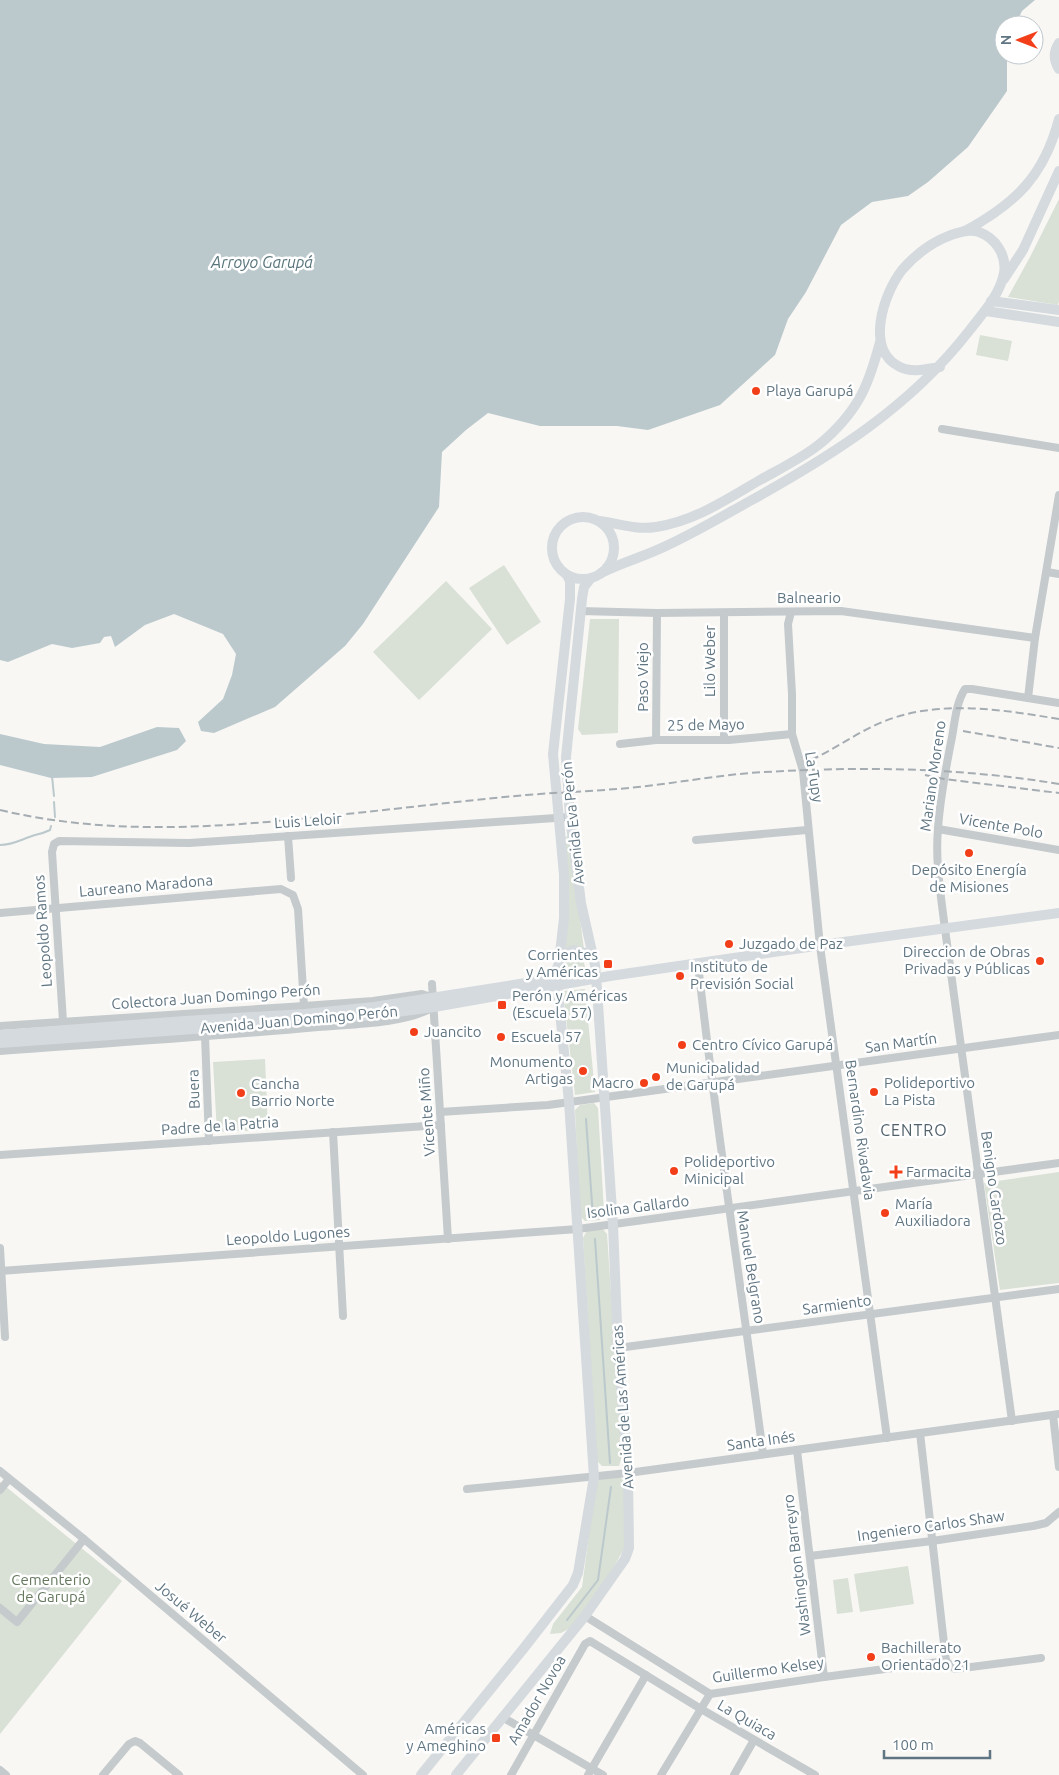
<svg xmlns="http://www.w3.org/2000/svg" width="1059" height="1775" viewBox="0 0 1059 1775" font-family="Ubuntu,sans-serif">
	<rect width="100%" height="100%" fill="#f8f7f4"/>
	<g fill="#d9e0d5">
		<path d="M1059,199V301L1058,305L1008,297L1030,257Z"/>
		<path d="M980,335L1012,341L1008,361L976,355Z"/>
		<path d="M504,565L541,622L507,645L469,588Z"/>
		<path d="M446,581L492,629L419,700L373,652Z"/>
		<path d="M590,619H619L618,733L582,735L578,729Z"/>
		<path d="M567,836L569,837L584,949L565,950V838Z"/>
		<circle cx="574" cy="968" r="11"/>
		<path d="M585,989L595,1092L575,1095L563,991Z"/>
		<path d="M265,1059L268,1130L217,1132L213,1062Z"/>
		<path d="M594,1103L598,1108L604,1212L600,1220L585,1221L580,1216L575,1110L580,1105Z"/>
		<path d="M1059,1172V1283L1000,1290L984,1183Z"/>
		<path d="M601,1227L607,1234L622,1456L619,1466H602L597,1461L583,1238L587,1230Z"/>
		<path d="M620,1477L624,1481L626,1545L611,1572L572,1627L561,1633L550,1634L553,1624L582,1587L596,1483L601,1478Z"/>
		<path d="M0,1482L122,1581L0,1734Z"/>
		<path d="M908,1566L914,1604L860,1612L854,1574Z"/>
		<path d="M848,1578L853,1612L837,1614L833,1580Z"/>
	</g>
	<g fill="#bbc9cd">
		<path d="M0,0H1035L1022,11L1015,25H1004V55H1007V91L968,147L928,182L908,196L872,202L841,225L806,292L788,319L775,355L720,405L648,430L617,426H540L488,413L466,430L442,452L439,507L363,624L345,646L275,707L214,733L201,731L198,722L223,699L232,675L236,654L223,634L174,614L145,625L115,647L111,636L104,637L100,643L72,648L52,644L8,662L0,660Z"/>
		<path d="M157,727L179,728L186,741L177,750L92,777L51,778L0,765V734L44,744L100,747Z"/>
	</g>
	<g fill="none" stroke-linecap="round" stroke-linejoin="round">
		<g stroke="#bbc9cd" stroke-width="2">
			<path d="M52,776L54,796"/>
			<path d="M54,802L55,817"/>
			<path d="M0,845C13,845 22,839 35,835C40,834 44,833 50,830L51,826"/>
			<path d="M586,1119L593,1217"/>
			<path d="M595,1239L610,1463"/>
			<path d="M567,1620L598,1580L611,1487"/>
		</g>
		<g stroke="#c5cacd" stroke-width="8">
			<path d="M942,429L1059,448"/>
			<path d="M1047,572L1059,574"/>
			<path d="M580,611L657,613L841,611L1035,638"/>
			<path d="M791,612L788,624L792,694V734L803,771L820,946L887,1438"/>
			<path d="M1028,698L1035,638L1059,495"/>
			<path d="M656,740L657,613"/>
			<path d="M724,740V613"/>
			<path d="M620,744L656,740H729L792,734"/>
			<path d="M938,829L1059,850"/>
			<path d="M288,836L291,878"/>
			<path d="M696,840L807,830"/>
			<path d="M0,913L281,889L293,895L298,909L304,1006"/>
			<path d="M698,964C716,1128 742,1291 763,1454"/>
			<path d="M432,984L448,1239"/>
			<path d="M63,1021L52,852L54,844L59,841L189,843L570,817"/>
			<path d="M0,1026L304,1006L373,1001L422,994L431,997"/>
			<path d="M205,1036L209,1141"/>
			<path d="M0,1051C106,1043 212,1037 318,1027C351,1024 401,1024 430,1009"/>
			<path d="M440,1112L548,1105L1059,1035"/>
			<path d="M333,1132L343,1316"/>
			<path d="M0,1155L441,1125"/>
			<path d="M0,1248L5,1337"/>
			<path d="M0,1271L578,1229L1059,1163"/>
			<path d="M618,1348L1059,1289"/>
			<path d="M1053,1415L1059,1467"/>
			<path d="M1012,1421L945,929C941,896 935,862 938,829C940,798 946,767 952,737C955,721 956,703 965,689H972L1059,703"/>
			<path d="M920,1433L946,1661"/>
			<path d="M797,1450L824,1677"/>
			<path d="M0,1471L84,1539L363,1775"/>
			<path d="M467,1489L628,1473L1059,1414"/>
			<path d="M0,1490L9,1479"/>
			<path d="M810,1556L932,1541L1033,1526L1046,1523L1059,1512"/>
			<path d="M0,1608L17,1622L84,1539"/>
			<path d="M585,1616L710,1694L824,1677L946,1661"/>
			<path d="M946,1661L955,1669L1041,1658"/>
			<path d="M502,1717L603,1775"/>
			<path d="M0,1770L6,1775"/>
			<path d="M103,1775L129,1744L135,1741L140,1743L179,1775"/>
			<path d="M511,1775L585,1644L590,1641L701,1709L815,1775"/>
			<path d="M588,1775L646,1675"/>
			<path d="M661,1775L710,1694"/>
			<path d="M734,1775L754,1740"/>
		</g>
		<g stroke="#d5dade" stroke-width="10">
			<path d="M1059,43C1053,52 1054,61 1059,69"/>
			<path d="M965,231C1016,203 1044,176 1059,119"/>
			<path d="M1004,279L1023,250L1059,171"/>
			<path d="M991,301L1059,310"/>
			<path d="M986,311L1059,322"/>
			<circle cx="583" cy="548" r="31"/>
			<path d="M600,521C619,524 637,530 656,527C695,521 727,499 760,480C778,470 796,461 813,449C830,437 848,418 859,399C869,382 875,361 880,342"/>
			<path d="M601,573C623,562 646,556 668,545C696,532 723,516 750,501C833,455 910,407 969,331C982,314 1000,295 1004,273C1007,256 996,238 979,232C969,229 960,232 951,235C932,242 915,255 902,270C884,293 864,350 900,367C912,373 927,369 940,367"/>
			<path d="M559,962L564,918V875L553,754L570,599V581L567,575"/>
			<path d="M0,1035L185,1021L305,1014L374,1007L557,978"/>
			<path d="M0,1043L306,1021L374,1015L434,1007L610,976L829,944L1059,913"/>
			<path d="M421,1775L524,1648L573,1585L578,1573L594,1477L569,1102L556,972C559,961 563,953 574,950L586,953L594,960"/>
			<path d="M456,1775L585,1616L625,1559L629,1548L628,1473L618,1348L613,1225L597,989L595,965L581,903L570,817L566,757L582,599L584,587L591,578"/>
		</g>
		<g stroke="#a5adb2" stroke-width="2" stroke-dasharray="8 4" stroke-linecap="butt">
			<path d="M963,731L1059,748"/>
			<path d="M811,760C837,748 859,731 885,721C941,699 1003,710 1059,719"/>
			<path d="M925,775L944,779L1059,793"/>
			<path d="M0,810C130,841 263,823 393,809C438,804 482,799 526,795C564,792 601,791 638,787C676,783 713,776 750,773C853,766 957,767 1059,784"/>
		</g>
	</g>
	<g fill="#f23f19" stroke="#fff" stroke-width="2">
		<circle cx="756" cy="391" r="5"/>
		<circle cx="969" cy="853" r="5"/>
		<circle cx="729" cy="944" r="5"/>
		<circle cx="1040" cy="961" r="5"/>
		<rect x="603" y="959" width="10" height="10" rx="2.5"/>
		<circle cx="680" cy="976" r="5"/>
		<rect x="497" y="1000" width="10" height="10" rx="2.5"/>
		<circle cx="414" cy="1032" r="5"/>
		<circle cx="501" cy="1037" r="5"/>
		<circle cx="682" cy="1045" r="5"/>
		<circle cx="583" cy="1071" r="5"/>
		<circle cx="656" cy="1077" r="5"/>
		<circle cx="644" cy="1083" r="5"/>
		<circle cx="874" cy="1092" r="5"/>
		<circle cx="241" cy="1093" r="5"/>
		<circle cx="674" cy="1171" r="5"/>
		<path d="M893.5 1164.5h5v5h5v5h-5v5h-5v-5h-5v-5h5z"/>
		<circle cx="885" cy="1213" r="5"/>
		<circle cx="871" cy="1657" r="5"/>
		<rect x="491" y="1733" width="10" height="10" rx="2.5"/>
	</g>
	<g text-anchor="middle" stroke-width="5" stroke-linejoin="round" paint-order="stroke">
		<g font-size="15" fill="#607582" stroke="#fff" text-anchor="start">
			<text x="766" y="396">Playa Garupá</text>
			<text x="969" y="875" text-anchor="middle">Depósito Energía<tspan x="969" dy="17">de Misiones</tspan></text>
			<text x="739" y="949">Juzgado de Paz</text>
			<text x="1030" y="957" text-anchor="end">Direccion de Obras<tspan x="1030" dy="17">Privadas y Públicas</tspan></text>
			<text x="598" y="960" text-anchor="end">Corrientes<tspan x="598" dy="17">y Américas</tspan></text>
			<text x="690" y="972">Instituto de<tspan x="690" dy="17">Previsión Social</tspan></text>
			<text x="512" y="1001">Perón y Américas<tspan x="512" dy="17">(Escuela 57)</tspan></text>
			<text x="424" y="1037">Juancito</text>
			<text x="511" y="1042">Escuela 57</text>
			<text x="692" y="1050">Centro Cívico Garupá</text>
			<text x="573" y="1067" text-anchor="end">Monumento<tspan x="573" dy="17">Artigas</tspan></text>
			<text x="666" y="1073">Municipalidad<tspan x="666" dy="17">de Garupá</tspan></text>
			<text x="634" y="1088" text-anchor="end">Macro</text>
			<text x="884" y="1088">Polideportivo<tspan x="884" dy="17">La Pista</tspan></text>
			<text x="251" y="1089">Cancha<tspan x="251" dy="17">Barrio Norte</tspan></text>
			<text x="684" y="1167">Polideportivo<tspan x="684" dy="17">Minicipal</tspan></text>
			<text x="906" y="1177">Farmacita</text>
			<text x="895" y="1209">María<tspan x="895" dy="17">Auxiliadora</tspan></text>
			<text x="881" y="1653">Bachillerato<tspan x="881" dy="17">Orientado 21</tspan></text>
			<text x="486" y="1734" text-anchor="end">Américas<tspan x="486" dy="17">y Ameghino</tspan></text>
		</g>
		<g font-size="15" fill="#607582" stroke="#fff">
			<text x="809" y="603">Balneario</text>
			<text transform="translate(710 661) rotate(-90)" y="5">Lilo Weber</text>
			<text transform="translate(643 677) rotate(-90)" y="5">Paso Viejo</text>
			<text transform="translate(706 725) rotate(-1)" y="5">25 de Mayo</text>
			<text transform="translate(933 776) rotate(-82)" y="5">Mariano Moreno</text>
			<text transform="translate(814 777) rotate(81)" y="5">La Tupy</text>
			<text transform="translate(308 821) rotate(-4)" y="5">Luis Leloir</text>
			<text transform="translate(573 823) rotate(-96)" y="5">Avenida Eva Perón</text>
			<text transform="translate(1001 826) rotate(10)" y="5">Vicente Polo</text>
			<text transform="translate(146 886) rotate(-5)" y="5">Laureano Maradona</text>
			<text transform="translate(43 931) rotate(-94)" y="5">Leopoldo Ramos</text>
			<text transform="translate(216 997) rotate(-4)" y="5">Colectora Juan Domingo Perón</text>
			<text transform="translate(299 1020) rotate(-5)" y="5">Avenida Juan Domingo Perón</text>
			<text transform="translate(901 1043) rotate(-8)" y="5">San Martín</text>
			<text transform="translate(194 1089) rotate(-92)" y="5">Buera</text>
			<text transform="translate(427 1112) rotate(-94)" y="5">Vicente Miño</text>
			<text transform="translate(220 1126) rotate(-4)" y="5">Padre de la Patria</text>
			<text transform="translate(860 1130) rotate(82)" y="5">Bernardino Rivadavia</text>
			<text transform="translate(994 1188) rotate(82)" y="5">Benigno Cardozo</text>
			<text transform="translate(638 1207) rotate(-7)" y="5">Isolina Gallardo</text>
			<text transform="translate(288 1236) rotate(-4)" y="5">Leopoldo Lugones</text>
			<text transform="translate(751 1267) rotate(81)" y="5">Manuel Belgrano</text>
			<text transform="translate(837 1305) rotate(-8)" y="5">Sarmiento</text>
			<text transform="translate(623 1407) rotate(-94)" y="5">Avenida de Las Américas</text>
			<text transform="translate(761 1441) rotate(-8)" y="5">Santa Inés</text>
			<text transform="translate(931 1526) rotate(-8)" y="5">Ingeniero Carlos Shaw</text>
			<text transform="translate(797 1565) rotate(-97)" y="5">Washington Barreyro</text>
			<text transform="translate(191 1612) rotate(40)" y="5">Josué Weber</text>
			<text transform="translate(768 1670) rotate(-8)" y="5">Guillermo Kelsey</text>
			<text transform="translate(537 1700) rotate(-60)" y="5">Amador Novoa</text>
			<text transform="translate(747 1720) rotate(30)" y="5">La Quiaca</text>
		</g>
		<g font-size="15" fill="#66795f" stroke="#fff">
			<text x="51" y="1585">Cementerio<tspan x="51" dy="17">de Garupá</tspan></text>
		</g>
		<g font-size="16" font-style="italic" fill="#5a767d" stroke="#fff">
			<text x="262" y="268">Arroyo Garupá</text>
		</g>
		<g font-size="16" letter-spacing="1" fill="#52626c" stroke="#fff">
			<text x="914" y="1136">CENTRO</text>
		</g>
	</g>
	<g transform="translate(1019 40) rotate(270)"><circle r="24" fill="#ffffff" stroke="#bfc8cd"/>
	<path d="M0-4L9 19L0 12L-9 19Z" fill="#f23f19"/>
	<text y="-8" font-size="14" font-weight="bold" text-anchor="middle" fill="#607582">N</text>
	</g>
	<path d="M884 1750v8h106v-8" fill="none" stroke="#607582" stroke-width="2.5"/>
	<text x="892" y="1750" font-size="15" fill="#607582" stroke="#ffffff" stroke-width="4" paint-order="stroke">100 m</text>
</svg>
